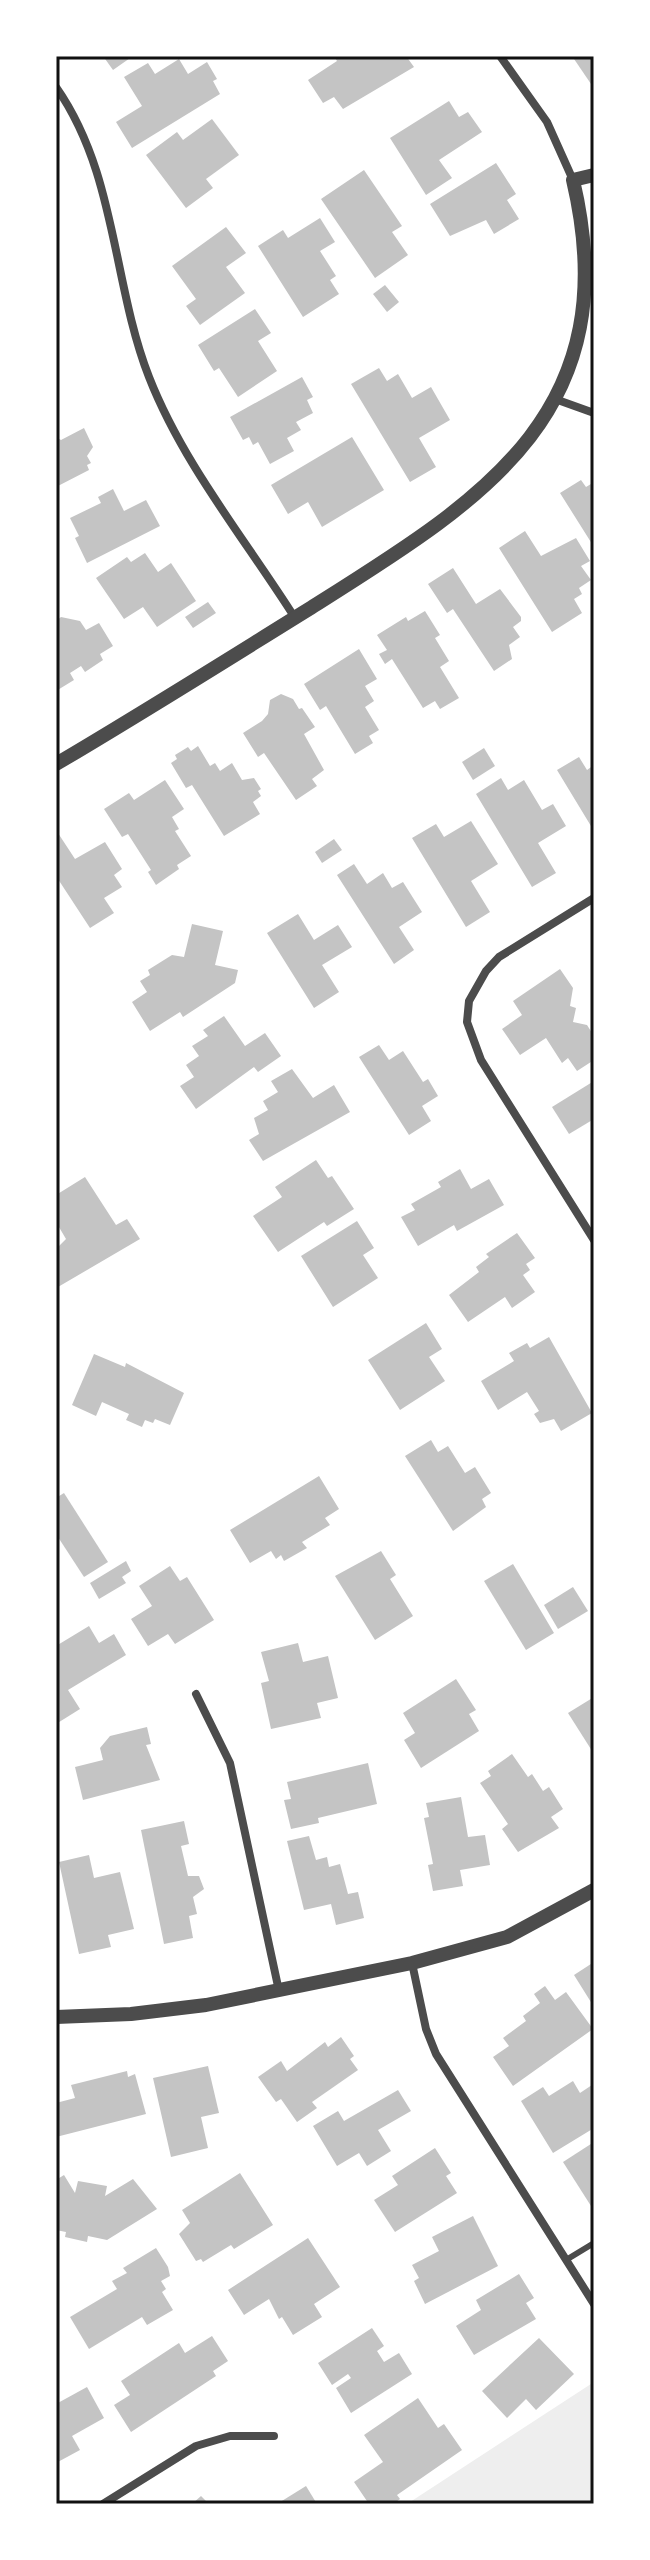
<svg xmlns="http://www.w3.org/2000/svg" width="650" height="2560" viewBox="0 0 650 2560" font-family="'Times New Roman',serif">
	<rect width="100%" height="100%" fill="#fff"/>
	<path fill="#eee" d="M594,2382V2504H407Z"/>
	<g fill="#c4c4c4">
		<path d="M103,56H133L113,70Z"/>
		<path d="M334,56H406L414,67L343,109L334,97L323,103L308,80L337,61Z"/>
		<path d="M572,56H594V82L591,84Z"/>
		<path d="M179,59L188,74L207,62L217,79L213,81L220,94L132,148L116,122L142,106L124,77L148,63L155,74Z"/>
		<path d="M449,101L459,117L468,112L482,132L439,160L452,178L426,195L390,138Z"/>
		<path d="M212,119L239,155L206,179L213,188L186,208L146,155L177,132L183,140Z"/>
		<path d="M496,163L516,194L507,200L519,219L494,234L486,220L450,236L430,204Z"/>
		<path d="M364,170L402,226L392,232L408,255L375,278L321,199Z"/>
		<path d="M320,218L335,242L320,251L336,276L330,280L339,294L303,317L258,246L283,230L288,238Z"/>
		<path d="M226,227L246,253L226,267L245,293L200,325L186,306L196,299L172,266Z"/>
		<path d="M385,285L399,302L387,312L373,294Z"/>
		<path d="M255,309L271,333L258,341L277,371L238,397L219,368L214,371L198,345Z"/>
		<path d="M379,368L387,381L398,374L412,398L431,387L450,420L419,438L436,467L410,482L351,384Z"/>
		<path d="M302,377L313,397L307,400L313,413L296,422L301,430L287,438L294,451L270,464L258,442L253,445L249,437L243,440L230,417Z"/>
		<path d="M84,428L93,447L87,456L91,463L87,465L89,470L56,487V437L61,440Z"/>
		<path d="M352,437L384,490L322,527L308,502L288,514L271,485Z"/>
		<path d="M581,480L586,487L591,484L594,489V547L560,493Z"/>
		<path d="M113,489L124,511L146,500L160,526L87,563L75,538L79,536L70,518L101,503L98,497Z"/>
		<path d="M525,531L541,556L576,538L590,561L581,566L591,580L579,588L582,594L574,599L582,613L552,632L499,548Z"/>
		<path d="M145,553L158,572L171,563L196,601L157,627L143,607L124,619L96,578L127,557L131,562Z"/>
		<path d="M453,568L476,604L500,589L521,617V621L513,627L520,637L509,645L512,659L494,671L453,609L447,613L428,584Z"/>
		<path d="M208,602L216,613L193,628L185,617Z"/>
		<path d="M425,611L440,635L435,638L449,661L440,667L459,698L440,709L435,701L423,708L392,659L385,664L379,654L387,650L377,635L406,617L408,621Z"/>
		<path d="M61,617L80,621L86,630L99,623L113,646L100,654L103,660L85,672L81,666L70,673L74,680L56,691V621Z"/>
		<path d="M359,649L377,679L365,686L374,701L365,707L379,730L369,736L373,743L355,754L326,706L320,710L304,684Z"/>
		<path d="M281,694L293,699L299,709L302,708L315,727L304,734L324,770L312,779L317,786L296,800L264,753L258,757L243,733L262,721L268,714L270,700Z"/>
		<path d="M198,746L210,766L215,763L220,771L232,763L242,780L254,778L261,789L258,791L261,796L253,802L260,814L224,836L192,785L186,788L171,763L177,759L175,755L188,747L191,751Z"/>
		<path d="M484,748L495,766L473,780L462,762Z"/>
		<path d="M579,757L587,770L594,765V831L557,770Z"/>
		<path d="M501,778L508,790L524,780L542,810L553,804L566,826L538,843L556,873L532,887L476,794Z"/>
		<path d="M165,780L184,809L172,817L179,829L175,831L191,856L177,865L179,869L156,885L148,872L151,870L128,834L122,837L104,809L129,793L134,800Z"/>
		<path d="M471,821L498,864L471,881L490,912L466,927L412,838L436,824L444,837Z"/>
		<path d="M56,830L75,859L105,842L122,869L114,875L122,887L104,898L114,913L90,928L56,876Z"/>
		<path d="M334,839L342,850L322,863L315,852Z"/>
		<path d="M354,864L367,884L383,873L392,888L403,882L422,912L399,927L414,950L394,964L337,875Z"/>
		<path d="M298,914L314,940L338,925L352,947L322,965L339,992L314,1008L267,933Z"/>
		<path d="M192,924L223,931L215,965L238,970L235,983L183,1017L180,1012L150,1031L132,1002L147,992L140,981L150,975L148,970L172,955L184,957Z"/>
		<path d="M560,969L573,988L570,1006L576,1008L573,1022L587,1025L594,1036V1060L577,1071L568,1058L562,1063L546,1038L520,1055L502,1029L522,1015L513,1001Z"/>
		<path d="M224,1016L245,1046L265,1033L281,1056L258,1072L254,1067L196,1109L180,1086L194,1077L186,1065L199,1056L192,1046L208,1036L203,1030Z"/>
		<path d="M379,1045L389,1060L403,1051L423,1082L428,1079L438,1096L422,1106L431,1121L409,1135L359,1057Z"/>
		<path d="M292,1069L313,1098L334,1085L350,1112L263,1161L249,1140L259,1134L254,1118L268,1110L263,1101L278,1092L271,1081Z"/>
		<path d="M594,1081V1119L569,1134L552,1107Z"/>
		<path d="M316,1160L328,1178L332,1176L354,1209L327,1226L324,1222L278,1252L253,1216L282,1197L275,1187Z"/>
		<path d="M460,1169L471,1189L489,1179L504,1205L457,1231L454,1225L418,1246L401,1217L415,1210L411,1204L441,1187L438,1182Z"/>
		<path d="M85,1177L116,1225L127,1219L140,1239L58,1287L56,1249L66,1239L56,1222V1195Z"/>
		<path d="M357,1221L374,1248L363,1255L378,1278L333,1307L301,1256Z"/>
		<path d="M517,1233L535,1258L526,1264L530,1270L523,1275L535,1292L512,1308L505,1297L468,1322L449,1295L479,1272L476,1267L489,1257L486,1254Z"/>
		<path d="M426,1323L442,1349L429,1357L445,1381L400,1410L368,1360Z"/>
		<path d="M549,1337L592,1413L561,1431L554,1419L540,1423L534,1414L539,1411L527,1392L498,1410L481,1381L514,1361L509,1353L527,1343L530,1348Z"/>
		<path d="M94,1354L125,1367L126,1363L184,1393L170,1425L155,1419L153,1423L145,1420L142,1427L126,1420L129,1414L102,1402L96,1416L72,1405Z"/>
		<path d="M431,1440L438,1452L448,1446L465,1473L475,1467L491,1493L482,1499L486,1507L453,1531L405,1456Z"/>
		<path d="M319,1476L339,1509L325,1518L330,1525L302,1542L307,1548L284,1561L281,1555L276,1559L271,1551L250,1563L230,1530Z"/>
		<path d="M64,1493L108,1562L84,1577L56,1534V1498Z"/>
		<path d="M381,1551L396,1575L390,1579L413,1616L375,1640L335,1576Z"/>
		<path d="M126,1561L131,1571L122,1577L126,1583L99,1599L90,1583Z"/>
		<path d="M513,1564L554,1633L526,1650L484,1581Z"/>
		<path d="M170,1566L180,1581L187,1577L214,1620L175,1644L168,1634L148,1646L131,1619L152,1606L139,1586Z"/>
		<path d="M573,1587L588,1611L558,1629L544,1605Z"/>
		<path d="M89,1626L99,1643L114,1634L126,1655L68,1690L80,1709L56,1724V1646Z"/>
		<path d="M298,1643L303,1662L328,1656L338,1698L317,1703L321,1718L271,1729L261,1683L269,1681L261,1652Z"/>
		<path d="M456,1679L476,1710L469,1714L479,1731L421,1768L404,1740L415,1733L403,1713Z"/>
		<path d="M594,1697V1754L568,1713Z"/>
		<path d="M147,1727L151,1744L146,1745L160,1780L83,1800L75,1767L103,1760L100,1748L110,1736Z"/>
		<path d="M512,1754L528,1777L532,1774L543,1791L549,1787L563,1809L551,1817L559,1828L518,1852L502,1829L508,1824L480,1783L491,1776L488,1771Z"/>
		<path d="M368,1763L377,1804L318,1818L319,1823L291,1829L284,1800L291,1799L287,1782Z"/>
		<path d="M461,1797L468,1837L485,1835L490,1865L460,1870L463,1886L433,1891L428,1865L433,1864L424,1818L429,1817L426,1803Z"/>
		<path d="M184,1821L189,1844L181,1846L188,1876H199L204,1889L193,1897L197,1914L189,1916L193,1938L164,1944L141,1830Z"/>
		<path d="M309,1836L316,1860L327,1857L329,1867L340,1864L348,1894L358,1892L364,1918L336,1925L331,1904L304,1910L287,1841Z"/>
		<path d="M89,1855L94,1878L120,1872L134,1929L108,1935L111,1947L79,1954L59,1862Z"/>
		<path d="M594,1962V2007L574,1975Z"/>
		<path d="M545,1986L555,2000L566,1992L593,2029L513,2086L493,2057L509,2046L503,2038L526,2021L523,2016L540,2003L534,1994Z"/>
		<path d="M341,2037L354,2056L350,2059L358,2070L312,2102L317,2108L297,2122L281,2099L276,2102L258,2077L281,2061L287,2071L325,2042L328,2047Z"/>
		<path d="M208,2066L219,2113L201,2117L208,2148L171,2157L153,2078Z"/>
		<path d="M127,2071L128,2077L135,2074L146,2114L56,2137V2103L75,2098L71,2085Z"/>
		<path d="M573,2081L580,2093L592,2085L594,2088V2128L553,2153L521,2101L543,2087L549,2096Z"/>
		<path d="M398,2090L411,2111L378,2130L391,2151L367,2166L359,2153L337,2166L313,2126L338,2111L344,2121Z"/>
		<path d="M594,2142V2204L591,2206L563,2162Z"/>
		<path d="M435,2148L451,2173L446,2176L457,2193L395,2232L374,2200L398,2185L392,2176Z"/>
		<path d="M240,2173L273,2225L234,2249L231,2245L203,2262L201,2259L196,2261L179,2234L190,2223L182,2210Z"/>
		<path d="M64,2175L75,2193L78,2181L107,2186L105,2196L133,2179L157,2209L107,2240L88,2236L87,2242L65,2237L66,2232L56,2230V2180Z"/>
		<path d="M473,2216L498,2266L425,2304L414,2281L419,2278L412,2265L439,2251L432,2237Z"/>
		<path d="M308,2238L340,2287L314,2304L322,2317L293,2335L282,2317L279,2319L269,2299L244,2315L228,2290Z"/>
		<path d="M156,2248L168,2267L170,2276L161,2281L166,2289L162,2292L173,2310L147,2325L142,2317L89,2349L70,2317L117,2289L112,2281L127,2273L123,2268Z"/>
		<path d="M519,2274L534,2298L526,2303L536,2319L474,2355L456,2326L481,2310L476,2300Z"/>
		<path d="M372,2328L384,2346L377,2351L384,2362L399,2353L412,2374L351,2413L336,2388L351,2378L348,2374L332,2385L318,2363Z"/>
		<path d="M212,2336L228,2361L213,2371L216,2376L131,2432L114,2405L130,2395L121,2381L179,2343L185,2353Z"/>
		<path d="M539,2338L574,2374L536,2410L526,2399L507,2418L482,2391Z"/>
		<path d="M87,2387L104,2418L72,2436L80,2450L56,2463V2404Z"/>
		<path d="M418,2398L438,2428L444,2424L462,2450L397,2495L400,2499L393,2504H369L354,2482L383,2462L364,2435Z"/>
		<path d="M306,2486L317,2504H277Z"/>
		<path d="M201,2496L209,2504H192Z"/>
	</g>
	<g fill="none" stroke-linecap="round" stroke-linejoin="round">
		<path stroke="#4c4c4c" stroke-width="6" d="M566,2260L594,2243"/>
		<g stroke="#4c4c4c" stroke-width="8">
			<path d="M500,56L547,122L573,180"/>
			<path d="M56,87C117,174 112,282 149,377C183,464 245,539 295,618"/>
			<path d="M555,399L594,413"/>
			<path d="M594,898L499,957L486,971L469,1001L467,1022L481,1060L594,1240"/>
			<path d="M196,1694L230,1763L279,1991"/>
			<path d="M412,1963L426,2029L436,2054L594,2304"/>
			<path d="M103,2504L196,2446L230,2436H274"/>
		</g>
		<g stroke="#4c4c4c" stroke-width="14">
			<path d="M56,764C141,714 225,661 309,609C482,500 628,414 573,180L594,175"/>
			<path d="M56,2017L131,2014L206,2005L412,1963L507,1937L594,1890"/>
		</g>
	</g>
	<rect width="650" height="2560" fill="none" stroke="#ffffff" stroke-width="116"/>
	<rect x="58" y="58" width="534" height="2444" fill="none" stroke="#111" stroke-width="3"/>
</svg>
